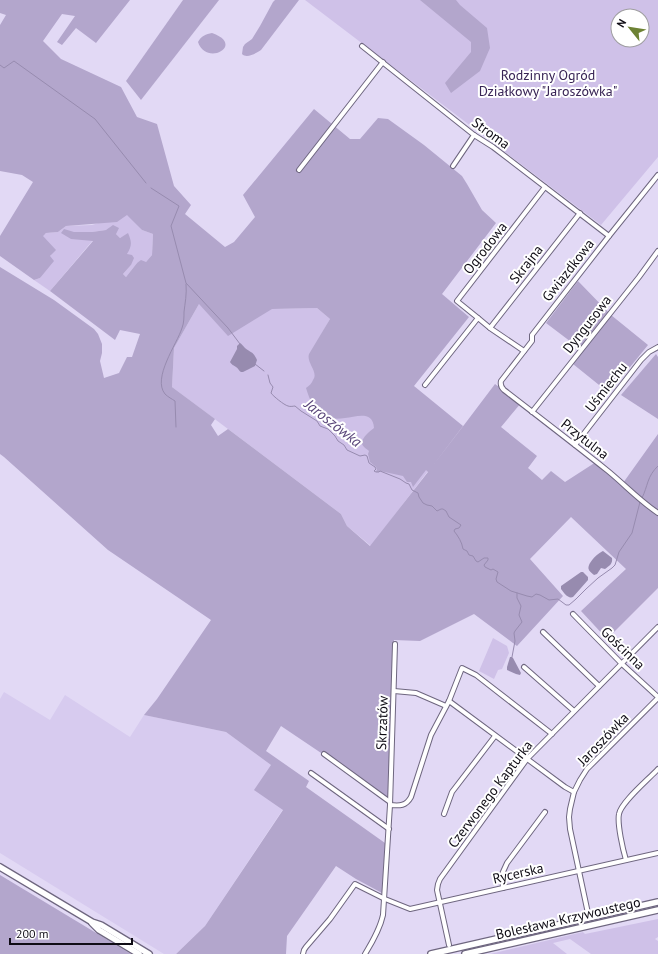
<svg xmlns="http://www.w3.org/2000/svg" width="658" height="954" viewBox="0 0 658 954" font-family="'PT Sans',sans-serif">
	<rect width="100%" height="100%" fill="#e2d9f5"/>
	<path fill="#d7cbef" d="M4,692L50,720L65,695L130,737L144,715L226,732L271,765L283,809L205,926L176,954H164L0,853V699Z"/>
	<g fill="#cfc1e8" fill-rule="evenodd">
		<path d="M305,0H658V157L601,225ZM618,16H642V40H618Z"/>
		<path d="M127,214L142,230L153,234L152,255L146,262L137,263L126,277L123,274L131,265L127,255L128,234L120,238L116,234L106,230L92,232H74L93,240L50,291L34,280L40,278L50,256L55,250L42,236L46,233L58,232L66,226L92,225Z"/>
		<path d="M199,304L272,309L317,308L330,319L312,351L428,471L371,546L347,526L341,514L172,387L174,348Z"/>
		<path d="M493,638L507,646L509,653L502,669L498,670L494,679L479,671Z"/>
		<path d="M658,919V937L655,939L658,941V954H591L570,939L553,943L567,954H490L583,932L585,934Z"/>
	</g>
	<g fill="#b3a6cc" fill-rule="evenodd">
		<path d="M0,0H130L96,43L76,28L62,45L57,42L75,16L62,14L43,41L61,59L121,87L137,117L157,124L174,186L191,205L185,214L225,247L234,242L255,217L243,195L314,109L350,139H360L378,118L388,119L424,145L462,176L467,184L482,210L496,223L442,294L469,317L414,386L463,426L431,468L464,425L495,384L521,403L501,427L537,456L528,468L542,480L551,471L565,482L596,462L623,483L658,434V588L607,639L581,611L626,569L571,517L530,559L563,596L517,646L474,614L420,641L394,640L388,798L281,726L266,751L309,781L306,787L385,843L382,893L356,879L336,866L287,936L286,954H176L205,926L283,810L254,790L271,765L226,732L144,715L157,699L211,620L108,550L4,457L0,454V267L54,300L94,329L98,334L102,344V353L100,361L104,378L119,373L127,357H132L140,334L120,330L115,340L50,291L93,241L71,239L61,233L64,229L74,232H92L106,230L113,225L119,228L116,234L120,238L128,233C132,242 132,246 127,254L132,255L134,258L131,265L123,274L126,277L137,263L141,260L146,262L152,255L153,234L142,230L127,215L117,222L66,226L58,232L46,233L43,236L56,250L50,256L54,261L40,278L34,280L0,256V236L33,182L22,175L0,171V25L6,15L0,13ZM199,304L228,336L272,309L317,308L330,319L309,354C306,363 319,372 313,380C312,383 309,386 306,388C308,394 310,401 314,406C319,410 326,412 329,418C334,419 340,419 345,418C356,417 373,410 374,428C370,431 361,438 362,444C363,447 367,449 369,451L368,454L370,462L376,467L377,469L376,472H379L380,471L403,476L407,482H411L413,487L426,470L428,472L370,546L347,526L341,514L228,429L218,436L211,425L215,419L172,387L174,348Z"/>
		<path d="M183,0H219L141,100L126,81Z"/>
		<path d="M275,0H299L261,50C256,53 247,59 242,54L243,47L245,44L252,39L260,26L273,2Z"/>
		<path d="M420,0H456L460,5L487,28L490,48L480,71L451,93L445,83L471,52V42Z"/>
		<path d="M212,33C246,45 206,67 198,42C201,36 206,34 212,33Z"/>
		<path d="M578,281L611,315L648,345L609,393L573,364L583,351L546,323Z"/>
		<path d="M656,354L658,357V419L621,395Z"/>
		<path d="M0,875L131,954H0Z"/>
	</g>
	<g fill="#978baf">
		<path d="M240,343C242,344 243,346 245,348C251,353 253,351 257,360L255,366L243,372H241C239,371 238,368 236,367C233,365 232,365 230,362L237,349V346Z"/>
		<path d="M603,551L612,558C613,564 609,566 605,569L601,568L597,574L594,575C593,574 589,571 589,570C586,564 598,553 603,551Z"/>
		<path d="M581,572H583L588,577V580L573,597C568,599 564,593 561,589V586Z"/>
		<path d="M510,657H512L513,658L521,673L520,675L516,674L507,670V667Z"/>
	</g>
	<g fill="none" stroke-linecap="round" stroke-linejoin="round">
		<g stroke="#978baf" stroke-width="1">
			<path d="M0,65L4,68L14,61L95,119L146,183"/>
			<path d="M151,188L179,206L171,226L186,283L228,328L240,344"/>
			<path d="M255,364L264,371"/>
			<path d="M268,375L270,383L273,387L271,393C273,396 284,405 288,406C290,407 294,406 295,406L301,411L317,421L320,426L328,429L335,436L338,441L344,445L347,450L360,456L365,455L367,456L369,463L375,467L376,469L374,471L376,472H379L380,471L400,479L406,483L409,484L412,490L418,493L419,497L423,503L427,505L432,506L437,511L441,509H443L446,511L449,517L461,525L459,528L455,529L454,531C458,536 462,542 463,549L467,551L469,555L473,556L476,561L478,562L484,558H488V560L484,565L485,567L491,570L493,569L498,572L496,579L497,582L511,591L527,596L532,597L536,594L540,595L549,600L558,599L566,605H569L576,599L586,589L598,578L612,568L615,565L619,552L632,533L640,502"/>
			<path d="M176,427L175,401C172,399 168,397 165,394C152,378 177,344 182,328C184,323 184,317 184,312C185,303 187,294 186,284"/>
			<path d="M642,498C648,486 647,476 658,466"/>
			<path d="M512,657L515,641L514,633L515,631L522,622L519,615L521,606L517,598V593"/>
		</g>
		<defs>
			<g id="minor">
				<path d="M362,46L474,135L493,147L609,236"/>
				<path d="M453,166L474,135"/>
				<path d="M299,170L383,62"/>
				<path d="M658,175L609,236L532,335V341L501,381C500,385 501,387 504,390C539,417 574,444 608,471C625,485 640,501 658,513"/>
				<path d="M478,318L457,301L545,187"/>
				<path d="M490,328L580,213"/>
				<path d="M425,385L478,318L490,328L524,351"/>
				<path d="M532,412L639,277L658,251"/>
				<path d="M575,445L641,360L649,352L658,347"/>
				<path d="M573,614L622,664L658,697"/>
				<path d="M543,632L599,686"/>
				<path d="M524,667L574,711"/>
				<path d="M394,691L416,693L446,706"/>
				<path d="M449,701L565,787L574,792"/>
				<path d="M324,754L390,802"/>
				<path d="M311,773L389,829"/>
				<path d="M390,805C400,806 406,806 411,797L431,735L449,701L462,668L476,675L552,734"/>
				<path d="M444,814L452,792L495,736"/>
				<path d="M626,860C623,850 617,824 619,814C621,802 649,779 658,769"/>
				<path d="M503,888L502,874L507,863L545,812"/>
				<path d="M589,918L570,829L569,817L570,809L574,792L580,780L587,769L658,698"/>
				<path d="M449,945L437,890L438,884L440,879L527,759L658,627"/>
				<path d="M303,954L304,950L306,947L330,919L355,884L385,899L410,909L658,853"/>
				<path d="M365,954C373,941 380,929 383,915L390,805L395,644"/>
			</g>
			<g id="secondary">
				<path d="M0,867L92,922L101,925L149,954"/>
				<path d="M92,923L99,930L139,954"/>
				<path d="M431,954L658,902"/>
				<path d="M465,954L658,910"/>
			</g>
		</defs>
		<use href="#minor" stroke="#6e667f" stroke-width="6"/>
		<use href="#secondary" stroke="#6e667f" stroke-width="8"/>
		<use href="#minor" stroke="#fff" stroke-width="4"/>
		<use href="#secondary" stroke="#fff" stroke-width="5.5"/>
	</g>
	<g text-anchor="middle" stroke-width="4" stroke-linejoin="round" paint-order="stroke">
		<g font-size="14" fill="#382455" stroke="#fff">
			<text x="548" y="80">Rodzinny Ogród<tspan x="548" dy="16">Działkowy "Jaroszówka"</tspan></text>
		</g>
		<g font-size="14" fill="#0f0c15" stroke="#fff">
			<text transform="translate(491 133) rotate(36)" y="5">Stroma</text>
			<text transform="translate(485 248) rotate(-52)" y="5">Ogrodowa</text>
			<text transform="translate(526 264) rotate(-52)" y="5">Skrajna</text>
			<text transform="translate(568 270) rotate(-52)" y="5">Gwiazdkowa</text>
			<text transform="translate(587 324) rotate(-52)" y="5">Dyngusowa</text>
			<text transform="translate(606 387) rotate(-52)" y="5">Uśmiechu</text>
			<text transform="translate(585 439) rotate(38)" y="5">Przytulna</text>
			<text transform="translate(623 648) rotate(44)" y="5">Gościnna</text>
			<text transform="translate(382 723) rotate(-88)" y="5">Skrzatów</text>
			<text transform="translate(603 739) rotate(-46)" y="5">Jaroszówka</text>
			<text transform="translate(490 794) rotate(-53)" y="5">Czerwonego Kapturka</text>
			<text transform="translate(518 873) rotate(-13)" y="5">Rycerska</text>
			<text transform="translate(568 918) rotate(-13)" y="5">Bolesława Krzywoustego</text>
		</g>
		<g font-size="15" font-style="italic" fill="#594579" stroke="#fff">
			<text transform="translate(333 423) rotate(38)" y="5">Jaroszówka</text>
		</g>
	</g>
	<g transform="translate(630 28) rotate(300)"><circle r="19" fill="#ffffff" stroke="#9f9ea1"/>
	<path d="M0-3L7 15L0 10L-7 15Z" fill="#6d8234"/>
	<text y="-6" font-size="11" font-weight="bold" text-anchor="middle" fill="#0f0c15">N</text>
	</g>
	<path d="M10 938v6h122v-6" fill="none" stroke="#0f0c15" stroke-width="2"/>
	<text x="16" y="938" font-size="12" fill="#0f0c15" stroke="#ffffff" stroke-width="3" paint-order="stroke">200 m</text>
</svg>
